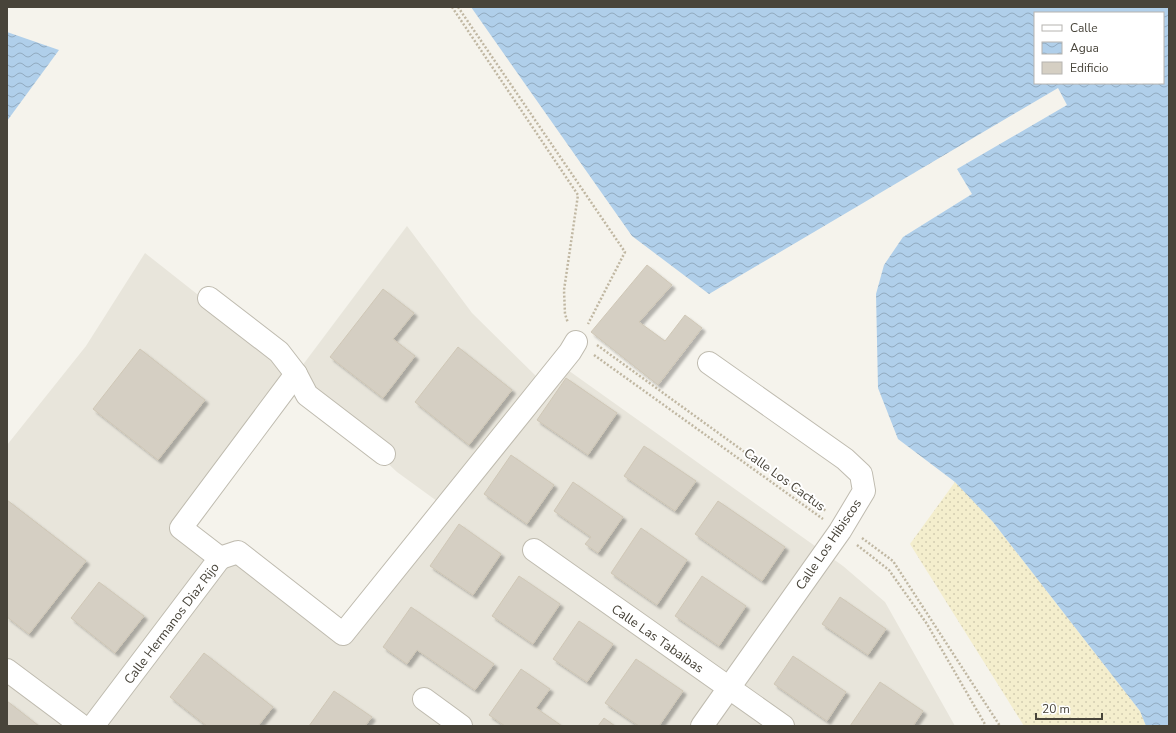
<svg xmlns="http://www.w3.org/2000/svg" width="1176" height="733" viewBox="0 0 1176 733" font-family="'Nunito Sans',sans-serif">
	<defs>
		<pattern id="sand-dots" width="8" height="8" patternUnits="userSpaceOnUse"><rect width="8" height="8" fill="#f4eecd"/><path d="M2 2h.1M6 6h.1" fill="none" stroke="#d3cdb1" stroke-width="1.8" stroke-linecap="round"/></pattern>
		<pattern id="water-waves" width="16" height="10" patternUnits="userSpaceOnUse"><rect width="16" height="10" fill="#b0cfea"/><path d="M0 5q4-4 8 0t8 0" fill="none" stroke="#91aabf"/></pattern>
		<filter id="shadow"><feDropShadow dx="3.5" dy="3.5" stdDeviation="1" flood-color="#0004"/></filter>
	</defs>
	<rect width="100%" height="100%" fill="#f5f3ec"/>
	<path fill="#e8e5db" d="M407,226L472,313L541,381L565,368L843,566L885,602L955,726H7V445L86,346L145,253L272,353L285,369L182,519L342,627L441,504L397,472L313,393L302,366Z"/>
	<path fill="url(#sand-dots)" d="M955,482L993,522L1140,711L1146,726H1024L910,544Z"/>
	<g fill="url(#water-waves)" fill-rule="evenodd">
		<path d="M471,7H1169V726H1146L1140,711L993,522L955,482L898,439L878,388L876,294L884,265L903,237L972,194L957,169L1067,105L1058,88L709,294L632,236ZM1035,13H1163V83H1035Z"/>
		<path d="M7,32L59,50L7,121Z"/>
	</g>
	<g fill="#d5cfc3" stroke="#cfc7b6" filter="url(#shadow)">
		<path d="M647,265L672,285L639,322L665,341L685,315L702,328L658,385L591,332Z"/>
		<path d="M383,289L414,313L393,339L415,356L383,398L330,357Z"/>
		<path d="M458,347L512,390L469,445L415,402Z"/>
		<path d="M140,349L205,400L158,460L93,409Z"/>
		<path d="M566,378L617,413L588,455L537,420Z"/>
		<path d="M644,446L696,481L675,511L624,476Z"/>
		<path d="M511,455L554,485L527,524L484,494Z"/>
		<path d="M573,482L623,517L598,553L585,544L591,537L554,511Z"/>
		<path d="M7,500L86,561L29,634L7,617Z"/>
		<path d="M718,501L785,547L762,581L695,534Z"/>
		<path d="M459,524L501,554L473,595L430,566Z"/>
		<path d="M641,528L687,560L657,605L611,573Z"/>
		<path d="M519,576L560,604L533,644L492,616Z"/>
		<path d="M702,576L746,606L719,646L675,616Z"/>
		<path d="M99,582L144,616L115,653L71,618Z"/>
		<path d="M840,597L886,629L868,655L822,624Z"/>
		<path d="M411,607L494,664L475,690L417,650L407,664L383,647Z"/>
		<path d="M579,621L613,644L587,682L553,659Z"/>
		<path d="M204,653L273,707L258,726H207L170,697Z"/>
		<path d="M793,656L846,692L827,721L774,684Z"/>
		<path d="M636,659L683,691L659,726H639L605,703Z"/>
		<path d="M521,669L550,689L536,708L562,726H505L489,715Z"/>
		<path d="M880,682L923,711L913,726H850Z"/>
		<path d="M334,691L372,717L365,726H309Z"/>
		<path d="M7,701L39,726H7Z"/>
		<path d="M604,718L615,726H598Z"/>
	</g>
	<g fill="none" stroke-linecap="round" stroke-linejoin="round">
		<defs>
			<g id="minor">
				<path d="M209,298L279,352L296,374L307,395L384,454"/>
				<path d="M534,550L783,726"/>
				<path d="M220,558L238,552L343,634L570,352L576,342"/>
				<path d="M7,670L82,726"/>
				<path d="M424,699L461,726"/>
				<path d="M93,726L220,558L181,528L296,374"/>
				<path d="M702,726L840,531L864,491L861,474L845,459L709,363"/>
			</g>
		</defs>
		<use href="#minor" stroke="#bfbbaf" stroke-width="24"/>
		<g stroke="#c0b7a2" stroke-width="2.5" stroke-dasharray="2 2" stroke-linecap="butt">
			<path d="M452,7L578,195L564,290L565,314L568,323"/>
			<path d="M458,7L625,252L588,324"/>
			<path d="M597,345L826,511"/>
			<path d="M594,355L823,519"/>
			<path d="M862,538L893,561L1000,726"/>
			<path d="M857,545L889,570L927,624L986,726"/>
		</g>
		<use href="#minor" stroke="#fff" stroke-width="22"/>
	</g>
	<g text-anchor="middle" stroke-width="4" stroke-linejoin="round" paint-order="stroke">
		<g font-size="13" fill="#48443a" stroke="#fff">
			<text transform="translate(785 479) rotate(36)" y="5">Calle Los Cactus</text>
			<text transform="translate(828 544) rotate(-56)" y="5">Calle Los Hibiscos</text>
			<text transform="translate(171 623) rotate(-53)" y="5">Calle Hermanos Diaz Rijo</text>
			<text transform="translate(658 638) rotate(35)" y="5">Calle Las Tabaibas</text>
		</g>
	</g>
	<rect width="1176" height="733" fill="none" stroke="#48443a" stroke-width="16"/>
	<rect x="1034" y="12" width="130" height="72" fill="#ffffff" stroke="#b6b4b0"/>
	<rect x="1042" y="25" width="20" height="6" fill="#ffffff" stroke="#b6b4b0"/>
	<text x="1070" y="32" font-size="12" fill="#48443a">Calle</text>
	<rect x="1042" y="42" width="20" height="12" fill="url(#water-waves)" stroke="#b6b4b0"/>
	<text x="1070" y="52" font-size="12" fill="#48443a">Agua</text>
	<rect x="1042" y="62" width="20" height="12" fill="#d5cfc3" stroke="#b6b4b0"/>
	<text x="1070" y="72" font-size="12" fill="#48443a">Edificio</text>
	<path d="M1036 713v6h66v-6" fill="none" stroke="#48443a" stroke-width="2"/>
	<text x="1042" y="713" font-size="12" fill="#48443a" stroke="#ffffff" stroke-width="3" paint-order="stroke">20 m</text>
</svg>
